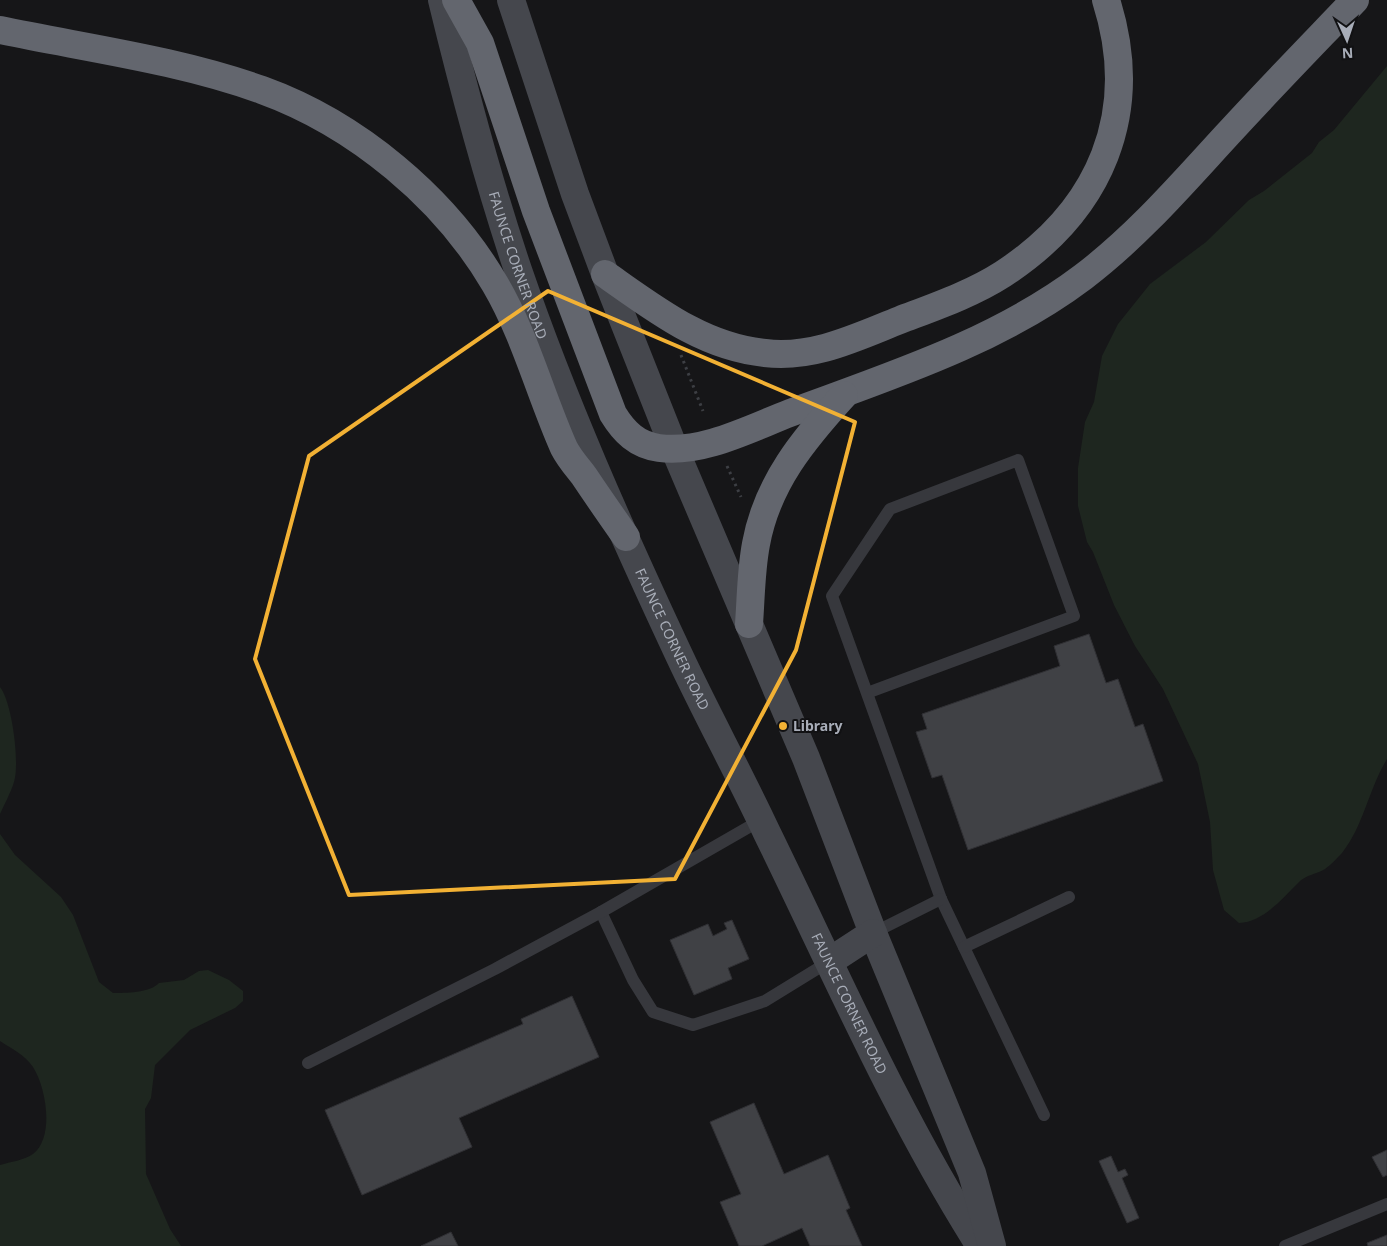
<svg xmlns="http://www.w3.org/2000/svg" width="1387" height="1246" viewBox="0 0 1387 1246" font-family="'Noto Sans',sans-serif">
	<rect width="100%" height="100%" fill="#161618"/>
	<g fill="#1e261f">
		<path d="M1387,66V759C1369,788 1364,825 1342,853C1337,858 1331,865 1325,869C1317,874 1305,875 1298,883C1282,899 1263,922 1239,923L1224,910L1213,870L1210,822L1198,764L1163,689L1135,646L1114,605L1093,552L1087,542L1078,506V468L1085,422L1094,402L1102,356L1118,324L1150,284L1206,242L1249,200L1264,191L1312,153L1319,142L1334,130Z"/>
		<path d="M0,687C12,702 20,763 14,782C11,792 5,803 0,814Z"/>
		<path d="M0,834L15,855L61,897L73,915L99,982L113,993C125,993 150,993 159,983L184,980L199,971L208,970L229,980L243,991V1001L235,1008L190,1030L155,1065L151,1098L145,1109L146,1174L170,1229L181,1246H0V1165C10,1162 25,1160 33,1154C55,1137 46,1087 33,1067C25,1055 12,1049 0,1041Z"/>
	</g>
	<g fill="#404145" stroke="#303034">
		<path d="M1089,634L1106,683L1118,679L1135,727L1143,724L1163,781L968,850L942,775L932,778L916,732L927,729L922,714L1060,666L1054,646Z"/>
		<path d="M732,920L749,959L728,968L732,979L694,995L670,940L708,924L713,936L727,929L724,923Z"/>
		<path d="M572,996L599,1057L459,1118L472,1147L362,1195L325,1110L523,1024L521,1019Z"/>
		<path d="M754,1103L784,1174L828,1155L850,1208L846,1210L862,1246H810L802,1228L762,1246H739L720,1202L741,1194L710,1122Z"/>
		<path d="M1387,1150V1175L1383,1177L1372,1157Z"/>
		<path d="M1111,1156L1118,1172L1125,1169L1128,1175L1122,1178L1139,1218L1127,1223L1099,1161Z"/>
		<path d="M451,1232L458,1246H421Z"/>
		<path d="M1387,1235V1246H1368L1367,1243Z"/>
	</g>
	<g fill="none" stroke-linecap="round" stroke-linejoin="round">
		<g stroke="#3d3f44" stroke-width="3" stroke-dasharray="2.5 4" stroke-linecap="butt">
			<path d="M681,355L703,411"/>
			<path d="M727,466L741,497"/>
		</g>
		<g stroke="#37383d" stroke-width="12">
			<path d="M867,693L1074,616L1018,460L890,509L832,596L941,899L1044,1115"/>
			<path d="M601,912L633,980L653,1012L693,1025L765,1001L830,961"/>
			<path d="M873,933L941,899"/>
			<path d="M964,947L1069,897"/>
			<path d="M308,1063L495,969L601,912L761,820"/>
			<path d="M1285,1246L1387,1204"/>
		</g>
		<g stroke="#45474d" stroke-width="28">
			<path id="s1" d="M442,0C464,91 488,181 518,270C563,401 620,529 679,655C707,715 739,773 767,833C835,972 897,1115 980,1246"/>
			<path d="M511,0L575,194L605,274L674,448L806,758L873,933L972,1173L992,1246"/>
			<path d="M830,961L873,933"/>
		</g>
		<g stroke="#63666e" stroke-width="28">
			<path d="M456,0L480,43L536,211L613,414C624,432 637,445 659,448C702,454 751,428 790,413C890,376 997,342 1083,277C1137,236 1181,185 1226,136C1268,90 1312,45 1355,0"/>
			<path d="M0,30C86,48 179,60 262,90C356,124 445,198 495,284C525,335 540,394 564,448C569,458 577,467 584,476C598,497 612,517 626,537"/>
			<path d="M605,274C655,309 703,347 765,353C813,359 857,337 900,320C934,307 972,294 1003,274C1101,210 1142,113 1106,0"/>
			<path d="M749,624C751,597 751,570 756,544C767,483 804,439 844,395"/>
		</g>
	</g>
	<path fill="none" stroke="#f2b134" stroke-width="4" stroke-linejoin="round" d="M548,291L855,422L796,650L675,879L349,895L255,659L309,456Z"/>
	<circle fill="#f2b134" stroke="#111113" stroke-width="2" cx="783" cy="726" r="5"/>
	<g text-anchor="middle" stroke-width="4" stroke-linejoin="round" paint-order="stroke">
		<g font-size="14" fill="#a8adb8" stroke="#111113">
			<text dy="5" stroke="none"><textPath href="#s1" startOffset="276">FAUNCE CORNER ROAD</textPath></text>
			<text dy="5" stroke="none"><textPath href="#s1" startOffset="681">FAUNCE CORNER ROAD</textPath></text>
			<text dy="5" stroke="none"><textPath href="#s1" startOffset="1086">FAUNCE CORNER ROAD</textPath></text>
		</g>
		<g font-size="14" font-weight="bold" fill="#a8adb8" stroke="#111113" text-anchor="start">
			<text x="793" y="731">Library</text>
		</g>
	</g>
	<g transform="translate(1347 40) rotate(177)" stroke="#111113" stroke-width="4" paint-order="stroke">
	<path d="M0-4L9 19L0 12L-9 19Z" fill="#a8adb8"/>
	<text y="-8" font-size="14" font-weight="bold" text-anchor="middle" fill="#a8adb8">N</text>
	</g>
</svg>
